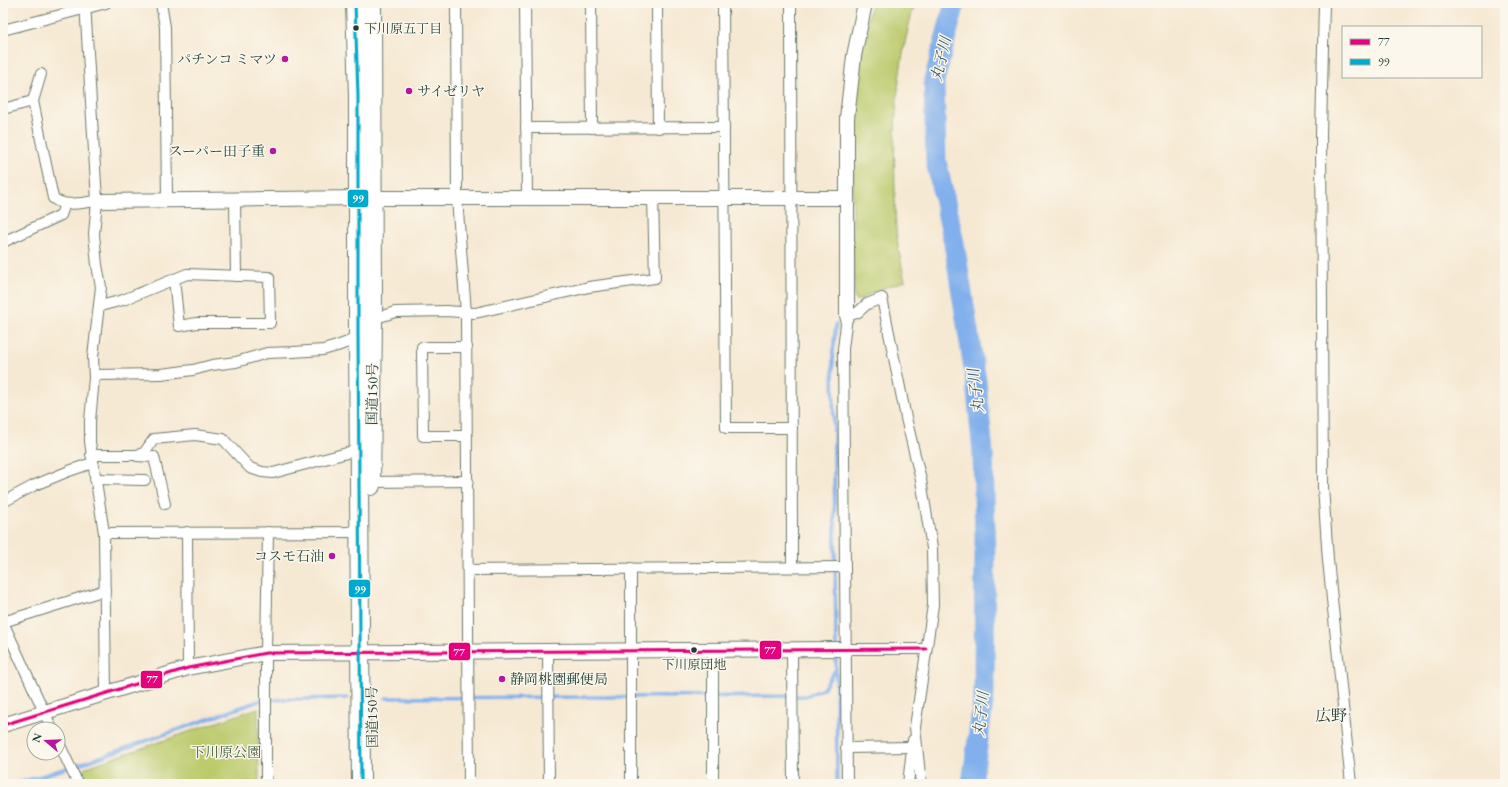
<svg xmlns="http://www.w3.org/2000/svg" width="1508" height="787" viewBox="0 0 1508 787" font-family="'EB Garamond','Noto Serif JP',serif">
	<rect width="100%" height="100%" fill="#fbf7ec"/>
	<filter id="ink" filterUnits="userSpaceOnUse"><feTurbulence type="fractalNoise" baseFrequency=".025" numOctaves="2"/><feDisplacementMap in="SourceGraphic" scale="8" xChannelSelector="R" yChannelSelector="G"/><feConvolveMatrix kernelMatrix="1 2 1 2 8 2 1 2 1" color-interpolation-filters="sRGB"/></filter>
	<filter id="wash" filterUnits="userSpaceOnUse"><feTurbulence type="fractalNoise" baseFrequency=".012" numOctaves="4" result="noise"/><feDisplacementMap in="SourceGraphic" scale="16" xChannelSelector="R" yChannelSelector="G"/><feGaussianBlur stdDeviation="0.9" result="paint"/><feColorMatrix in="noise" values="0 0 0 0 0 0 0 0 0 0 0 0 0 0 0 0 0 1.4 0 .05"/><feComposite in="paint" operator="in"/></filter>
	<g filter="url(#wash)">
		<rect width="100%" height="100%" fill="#f6e9d3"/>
		<g fill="#bcca6c" stroke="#6e8450">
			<path d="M872,3H915C897,62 893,126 895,187C895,205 895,222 897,239C899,253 902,267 905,281C890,286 872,290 861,300H856L854,297C855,280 853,264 853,248C853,166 849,82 872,3Z"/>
			<path d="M258,708L259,784H85L78,770Z"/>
		</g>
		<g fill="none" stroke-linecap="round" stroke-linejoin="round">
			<g stroke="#82b0ec" stroke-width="3.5">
				<path d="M836,647L833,353L836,324"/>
				<path d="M836,653L837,784"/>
				<path d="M386,698L806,696L823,689L836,669"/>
				<path d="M16,784L92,760L262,700L348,698"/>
			</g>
			<path stroke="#82b0ec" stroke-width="21" d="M955,3L934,81L936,161L954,243L976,381L983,453L985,537L984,695L972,784"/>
		</g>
	</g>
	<g filter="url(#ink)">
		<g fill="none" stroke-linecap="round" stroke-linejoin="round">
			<defs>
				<g id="street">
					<path d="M85,3L97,201L94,234L97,265L101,287L93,357L94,378L90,421V442L104,533L106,692"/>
					<path d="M161,3L165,27L167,199"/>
					<path d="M456,3L457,199L466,312L469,784"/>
					<path d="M525,3L527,199"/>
					<path d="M591,3L592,128"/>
					<path d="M657,3L658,128"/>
					<path d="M723,3L726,428H792"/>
					<path d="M791,3L792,567"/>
					<path d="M1324,3L1321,134L1323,487L1328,560L1351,784"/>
					<path d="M3,30L106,3"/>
					<path d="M41,74L33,101L53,198C64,208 83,202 97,201"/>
					<path d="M3,109L33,101"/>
					<path d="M526,128L724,127"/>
					<path d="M235,199L236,276"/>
					<path d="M3,242L61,215L65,204"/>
					<path d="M100,306L123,300L187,274L269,277L270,323H197L179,326L174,279"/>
					<path d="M373,319L395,312L446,311L475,313L589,287L655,278L653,198"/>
					<path d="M467,347H422L423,436H467"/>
					<path d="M94,375L161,374L193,370L212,365L236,362L267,353L293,352L323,350L337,346L348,342L358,333"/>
					<path d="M91,455H136L144,453L154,439L195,435L223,439L250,468L262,472L273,473L358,450"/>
					<path d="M137,456L154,457L165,504"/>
					<path d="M95,479L145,480"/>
					<path d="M371,482L468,481"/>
					<path d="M3,502L35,485L69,471L92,463"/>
					<path d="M187,532L188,668"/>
					<path d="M104,533L360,532"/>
					<path d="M631,568V784"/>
					<path d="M468,570L844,567"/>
					<path d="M845,649H926"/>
					<path d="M792,650L793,784"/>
					<path d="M548,651L549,784"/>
					<path d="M52,729L3,622L105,590"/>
					<path d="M58,741L78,784"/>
					<path d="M846,748L912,747"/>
					<path d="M266,784V653L268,532"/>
					<path d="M713,784V650"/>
					<path d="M847,784L843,349L847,316L857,313L867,304L882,298L906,418L921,480L932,548L933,605L915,727L921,784"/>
					<path d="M908,784L913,740"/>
				</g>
				<g id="secondary">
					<path d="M97,201L365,198H847"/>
					<path d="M847,316V118L854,56L865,3"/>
					<path d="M3,725L188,668L266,653L845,649"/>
				</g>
				<g id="highway">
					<path d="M355,3L358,96V333L361,784"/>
					<path d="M371,486L373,319L372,3"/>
				</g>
			</defs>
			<use href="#street" stroke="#6a796c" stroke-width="12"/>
			<use href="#secondary" stroke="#6a796c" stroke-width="16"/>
			<use href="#highway" stroke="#6a796c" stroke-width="20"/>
			<use href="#street" stroke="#fff" stroke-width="10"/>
			<use href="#secondary" stroke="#fff" stroke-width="14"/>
			<use href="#highway" stroke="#fff" stroke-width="18"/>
			<defs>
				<path id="bus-1" d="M3,725L188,668L266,653L926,649"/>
				<path id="bus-2" d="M355,3L358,96V333L361,784"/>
			</defs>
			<use href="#bus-1" stroke="#fbf7ec" stroke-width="6"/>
			<use href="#bus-2" stroke="#fbf7ec" stroke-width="6"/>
			<use href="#bus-1" stroke="#e5007d" stroke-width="3"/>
			<use href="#bus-2" stroke="#00a9ce" stroke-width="3"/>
		</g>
	</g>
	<g fill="#1f3d34" stroke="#fbf7ec" stroke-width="1.5">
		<circle cx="356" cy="28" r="3.5"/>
		<circle cx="694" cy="650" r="3.5"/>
	</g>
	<g fill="#b5179e" stroke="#fbf7ec" stroke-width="1.5">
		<circle cx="285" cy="59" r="4"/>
		<circle cx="409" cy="91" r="4"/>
		<circle cx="273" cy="151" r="4"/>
		<circle cx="332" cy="556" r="4"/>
		<circle cx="502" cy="679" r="4"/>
	</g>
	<g text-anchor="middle" stroke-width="3" stroke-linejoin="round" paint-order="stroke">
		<g font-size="13" fill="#1f3d34" stroke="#fbf7ec" text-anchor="start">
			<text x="364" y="33">下川原五丁目</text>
			<text x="694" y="669" text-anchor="middle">下川原団地</text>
		</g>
		<g font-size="14" fill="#1f3d34" stroke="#fbf7ec" text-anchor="end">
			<text x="277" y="64">パチンコ ミマツ</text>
			<text x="417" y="96" text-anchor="start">サイゼリヤ</text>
			<text x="265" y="156">スーパー田子重</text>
			<text x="324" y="561">コスモ石油</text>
			<text x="510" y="684" text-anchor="start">静岡桃園郵便局</text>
		</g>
		<g font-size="14" fill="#1f3d34" stroke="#fbf7ec">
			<text transform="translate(372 394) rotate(-89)" y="5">国道150号</text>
			<text transform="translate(372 717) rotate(-91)" y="5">国道150号</text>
		</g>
		<g font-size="14" fill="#466042" stroke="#fbf7ec">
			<text x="226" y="757">下川原公園</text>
		</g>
		<g font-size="15" font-style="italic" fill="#385a62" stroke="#fbf7ec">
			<text transform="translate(941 59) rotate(-77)" y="5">丸子川</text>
			<text transform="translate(976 391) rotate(-97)" y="5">丸子川</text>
			<text transform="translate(981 714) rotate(-84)" y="5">丸子川</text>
		</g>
		<g font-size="16" fill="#1f3d34" stroke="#fbf7ec">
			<text x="1331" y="721">広野</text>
		</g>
	</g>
	<g stroke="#fbf7ec" stroke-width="1.5">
		<rect x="347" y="189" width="22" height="19" rx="4" fill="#00a9ce"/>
		<rect x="348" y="579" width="23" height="19" rx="4" fill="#00a9ce"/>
		<rect x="759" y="640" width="23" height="20" rx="4" fill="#e5007d"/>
		<rect x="448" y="642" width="23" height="19" rx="4" fill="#e5007d"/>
		<rect x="140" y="670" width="23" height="19" rx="4" fill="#e5007d"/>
	</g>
	<g font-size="11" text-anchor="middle" font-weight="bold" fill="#fff">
		<text x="358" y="202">99</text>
		<text x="360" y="593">99</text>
		<text x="770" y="654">77</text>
		<text x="459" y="656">77</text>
		<text x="152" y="683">77</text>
	</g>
	<rect width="1508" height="787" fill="none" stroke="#fbf7ec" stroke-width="16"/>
	<rect x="1342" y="26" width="140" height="52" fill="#fbf7ec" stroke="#a3ada2"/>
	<rect x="1350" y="39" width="20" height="6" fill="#e5007d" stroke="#a3ada2"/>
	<text x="1378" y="46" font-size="12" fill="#1f3d34">77</text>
	<rect x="1350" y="59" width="20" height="6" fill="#00a9ce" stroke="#a3ada2"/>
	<text x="1378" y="66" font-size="12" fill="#1f3d34">99</text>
	<g transform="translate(46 741) rotate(289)"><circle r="19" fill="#fbf7ec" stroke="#a3ada2"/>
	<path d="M0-3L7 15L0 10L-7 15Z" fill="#b5179e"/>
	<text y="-6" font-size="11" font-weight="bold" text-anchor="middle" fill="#1f3d34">N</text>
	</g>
</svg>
